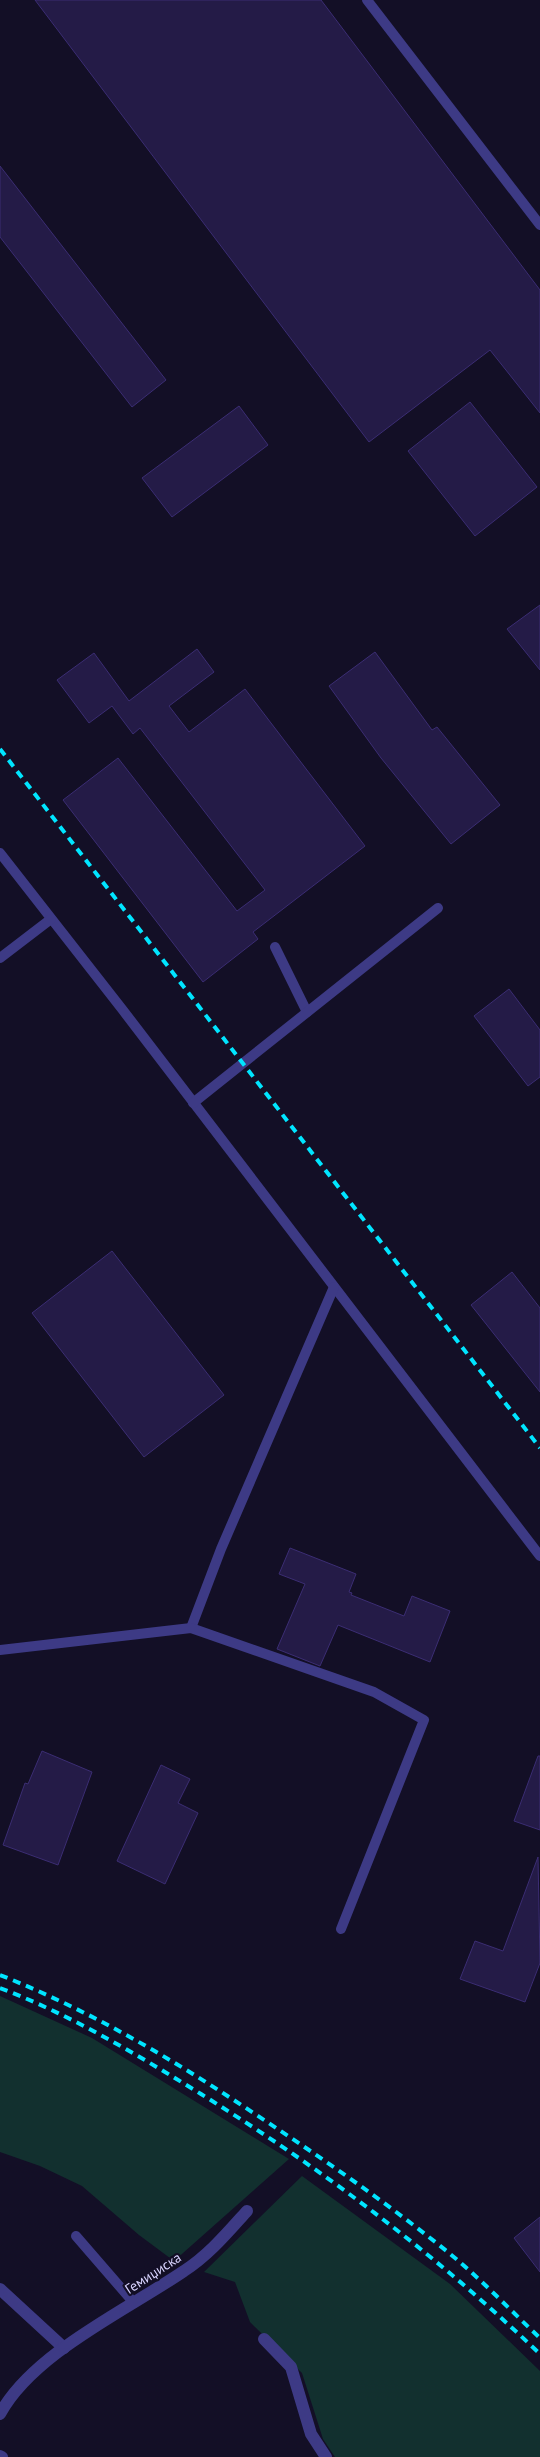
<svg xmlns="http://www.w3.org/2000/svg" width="540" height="2457" viewBox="0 0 540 2457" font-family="'PT Sans',sans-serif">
	<rect width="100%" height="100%" fill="#130f26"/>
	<g fill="#12302f">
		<path d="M0,1996L92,2038L289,2159L174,2261L139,2235L82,2186L40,2166L0,2152Z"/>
		<path d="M302,2176L450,2284L540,2371V2457H335L323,2439L302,2373L250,2322L235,2282L204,2272Z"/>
	</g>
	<g fill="#241b47" stroke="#3b2d73">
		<path d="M35,0H321L540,290V413L490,350L369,442Z"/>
		<path d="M0,166L166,380L132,407L0,237Z"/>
		<path d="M470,402L537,487L475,536L408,451Z"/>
		<path d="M239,406L268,445L172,517L142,478Z"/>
		<path d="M540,605V670L507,629Z"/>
		<path d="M197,649L214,672L169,706L189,732L245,689L365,846L253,932L258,939L203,982L63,800L118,758L237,911L265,890L140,728L133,734L112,706L89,723L57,680L94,653L129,701Z"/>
		<path d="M375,652L432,730L437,727L500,805L451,844L381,758L329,686Z"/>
		<path d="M509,989L540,1030V1077L528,1086L474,1016Z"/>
		<path d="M112,1251L224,1395L144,1457L32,1313Z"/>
		<path d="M512,1272L540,1308V1392L471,1305Z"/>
		<path d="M290,1548L356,1574L349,1592L352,1593L351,1595L404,1616L412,1596L450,1611L430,1662L338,1625L320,1666L277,1649L305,1584L279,1574Z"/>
		<path d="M42,1751L92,1772L58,1865L3,1845L25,1783L28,1784Z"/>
		<path d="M538,1756H540V1830L514,1821Z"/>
		<path d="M161,1765L190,1779L178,1803L198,1813L165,1884L117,1861Z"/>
		<path d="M538,1857L540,1963L525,2002L460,1979L475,1941L503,1951Z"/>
		<path d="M540,2217V2272L514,2238Z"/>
	</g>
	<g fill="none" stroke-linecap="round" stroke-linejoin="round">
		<g stroke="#3d3a85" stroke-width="10">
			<path d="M367,0L540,225"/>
			<path d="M0,853L122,1009L540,1556"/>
			<path d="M275,947L307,1012"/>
			<path d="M0,958L51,919"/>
			<path d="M193,1103L438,908"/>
			<path d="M191,1628L221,1549L334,1287"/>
			<path d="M0,1650L191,1628L374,1692L424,1720L341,1929"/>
			<path d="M76,2236L134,2303"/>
		</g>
		<g stroke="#3d3a85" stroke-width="12">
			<path d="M0,2289L64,2348"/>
			<path d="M264,2339L291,2367L311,2434L326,2457"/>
			<path d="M0,2414C33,2353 127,2310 184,2271C209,2255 228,2232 247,2211"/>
			<path d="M0,2456L2,2457"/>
		</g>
		<g stroke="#00e5ff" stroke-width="4" stroke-dasharray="8 6" stroke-linecap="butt">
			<path d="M0,749L540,1448"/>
			<path d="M0,1975C91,2011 174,2060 255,2114C322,2158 387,2203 449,2253C481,2279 510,2310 540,2338"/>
			<path d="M0,1988C71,2015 136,2054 201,2094C325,2171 434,2253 540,2354"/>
		</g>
	</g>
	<g text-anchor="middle" stroke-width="4.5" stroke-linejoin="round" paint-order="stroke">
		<g font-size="14" fill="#d9d4ff" stroke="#130f26">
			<text transform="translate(153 2273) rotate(-33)" y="5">Гемиџиска</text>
		</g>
	</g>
</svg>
